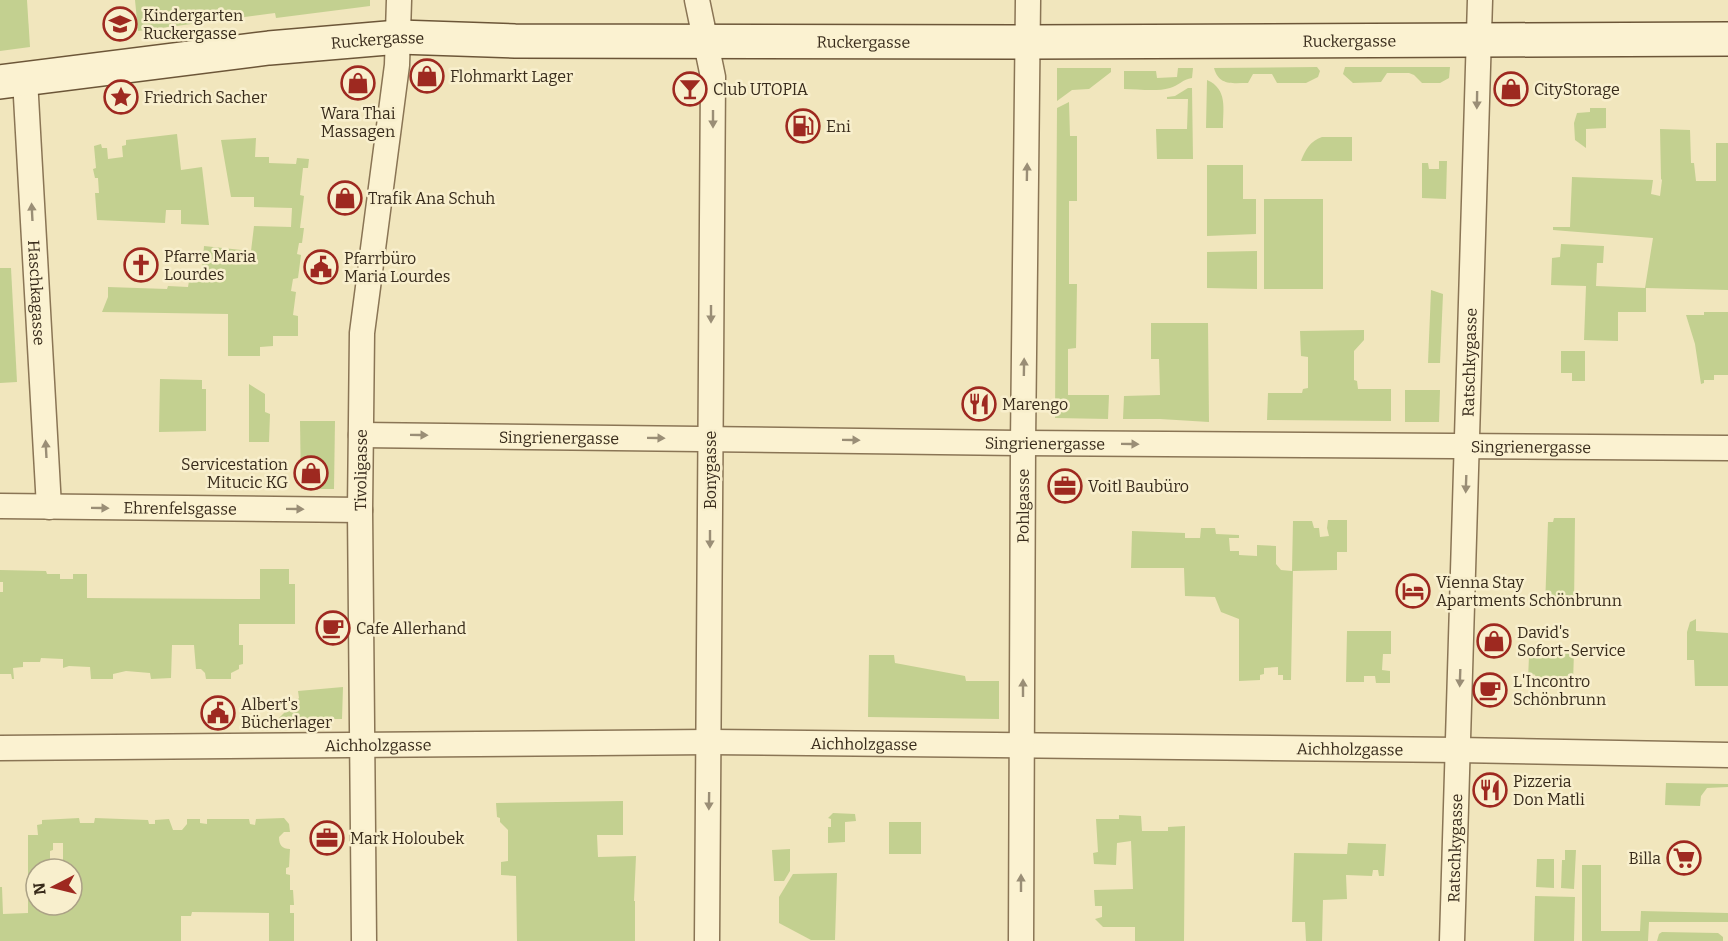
<svg xmlns="http://www.w3.org/2000/svg" width="1728" height="941" viewBox="0 0 1728 941" font-family="Bitter,serif">
	<rect width="100%" height="100%" fill="#f1e6bd"/>
	<g fill="#c3d090" fill-rule="evenodd">
		<path d="M0,0H27L30,47L0,51Z"/>
		<path d="M135,0H370V6L276,18L275,13L138,31Z"/>
		<path d="M1317,67L1320,71L1318,77L1306,83H1277L1272,74H1253L1248,83C1232,83 1219,86 1214,68Z"/>
		<path d="M1345,67H1450L1449,78L1440,83H1422L1414,75L1409,73H1387L1381,82L1353,83L1343,74Z"/>
		<path d="M1057,68H1111V72L1089,89L1072,90L1057,101Z"/>
		<path d="M1178,68H1193L1192,78C1183,79 1178,86 1170,88C1156,92 1138,89 1124,89V71H1156L1157,78L1177,77Z"/>
		<path d="M1207,80C1228,89 1223,109 1223,128H1206Z"/>
		<path d="M1188,88H1192L1193,159H1157L1156,129H1187L1188,99H1167V97L1175,96Z"/>
		<path d="M1069,102L1070,136H1077V201H1069V284H1077L1076,348L1068,349V395H1109L1108,419L1055,418L1057,108Z"/>
		<path d="M1590,108H1606V128L1586,129V148L1575,140L1574,123L1577,113L1590,112Z"/>
		<path d="M1660,129L1690,130L1691,163H1694L1696,181H1716V143H1728V290L1646,288V312H1618V341L1584,340L1586,286L1551,285L1552,258L1560,257L1561,244L1604,246L1603,263H1597L1596,286L1645,288L1653,238L1553,230V227H1570L1572,177L1653,180L1651,194L1660,196L1662,180L1661,179Z"/>
		<path d="M177,134L181,170L202,167L209,225L181,224V210H166L165,223L97,220L95,193H99L98,178H95L93,169L96,168L94,146L101,144L102,148H107L108,159L123,157L122,146L126,145V140Z"/>
		<path d="M1322,137H1352V161H1301C1305,150 1310,141 1322,137Z"/>
		<path d="M256,138L255,157H269V163L296,164L297,158L309,159L308,168H303L300,195L304,196L300,228H304L302,243H299L297,254L301,255L298,278L293,279L291,291L296,292L293,315L298,316V336H273V346L260,347V356H228V314L102,312L108,297V287L167,289L168,286L188,287L189,281L201,282L204,246L251,251L254,226L291,227L292,208L254,207V197H231L221,140Z"/>
		<path d="M1439,161H1447L1446,199L1422,198V163H1428L1429,169H1439Z"/>
		<path d="M1207,165H1243V199H1256V234L1207,236Z"/>
		<rect x="1264" y="199" width="59" height="90"/>
		<path d="M1257,251V289L1207,288V252Z"/>
		<path d="M0,268H11L17,382L0,383Z"/>
		<path d="M1431,290L1443,294L1440,363H1428Z"/>
		<path d="M1704,312H1728V375H1714V380H1704V383L1701,384L1695,344L1686,315H1704Z"/>
		<path d="M1151,323H1208L1209,422L1160,419H1123L1124,396L1160,395L1159,359H1151Z"/>
		<path d="M1364,330V340L1354,351V380L1357,381L1358,389H1391V421L1267,420L1268,393H1302L1303,389L1308,388V357L1301,356L1300,331Z"/>
		<path d="M1561,351H1585V381H1572V373H1561Z"/>
		<path d="M160,379L202,380V389H206V431L159,432Z"/>
		<path d="M249,384L265,394V412L270,414L269,442H249Z"/>
		<path d="M1405,390H1440L1439,422H1405Z"/>
		<path d="M300,421H335L334,489H301Z"/>
		<path d="M1554,518H1575L1574,608L1545,607L1548,522H1553Z"/>
		<path d="M1328,520H1347V552H1337V570L1293,571L1291,680H1283V675H1278V667L1264,668V674L1260,675V680L1239,681V619L1221,612L1215,597L1185,596L1184,568H1131L1132,531L1185,533V538H1200L1201,528H1215L1216,534L1239,535V538H1229L1230,551H1239V555L1257,556V545L1276,546V564L1281,570L1292,571L1293,521H1312L1314,528H1319L1320,537L1329,536L1327,528Z"/>
		<path d="M260,569H289V584H295V624H239V645H243V664L239,665V669L231,673V679H206L205,673L201,669H196L194,645H172L171,678L151,679L150,673L126,671L113,674V679H91L90,667L69,666L63,668V659L41,658L40,662H23V667L13,668L14,679H12L11,674H0V592H3V582H0V570L46,571L47,574H60V579H73V574H87V598L239,599H260Z"/>
		<path d="M1696,619V631L1728,633V686H1695L1694,660H1687V632L1690,622Z"/>
		<path d="M1347,631H1391V654H1383L1382,670L1390,671V683H1376L1375,676H1364V682H1346Z"/>
		<path d="M1534,650L1574,651L1573,684H1534L1538,679L1534,674L1528,679L1529,656Z"/>
		<path d="M869,655H894L895,663L965,676L966,681H999V719L868,717Z"/>
		<path d="M343,687L342,719H278L299,698L298,691Z"/>
		<path d="M1666,783L1728,784V787L1707,788L1701,796L1700,806L1665,805Z"/>
		<path d="M623,801V835H597L598,857L636,856L634,901H635V941H517L516,876L501,875V862L508,861V830L500,822V818L497,817L496,803Z"/>
		<path d="M833,813L855,814L856,821L845,822V842L828,843V827H831V819L828,818Z"/>
		<path d="M1119,815L1141,816L1142,831H1168V827L1185,826L1184,941H1135V927H1103L1095,919L1102,917V906H1095L1094,890L1133,889L1131,841L1117,843L1116,865L1094,864L1093,853L1098,852L1096,819H1119Z"/>
		<path d="M79,818L80,823H94L95,818L148,820L149,824H155V820L169,819L173,830H182L187,824V819H200V823L207,824V819H249L250,824L255,825L256,819L284,818L289,824L290,832H284L279,837C279,845 282,849 290,849L289,867L286,868V874L290,875V890H293L294,905H290V913H294V941H269V913L192,912L191,916H181V941H0V887H2L3,914L28,913V835H38L37,825L42,824V820ZM53,843H63V869H72V905H36V869H50V851L53,850Z"/>
		<rect x="889" y="822" width="32" height="32"/>
		<path d="M1348,843L1386,844L1384,876H1379L1378,870H1373L1372,876L1346,875L1347,899L1323,900L1322,941H1306L1305,922H1292L1294,853L1347,854Z"/>
		<path d="M790,849V871L784,881H774L772,850Z"/>
		<path d="M1565,850H1576L1574,889L1561,888L1562,860H1565Z"/>
		<path d="M1537,859H1554V888L1536,887Z"/>
		<path d="M1582,865H1601V931H1640L1641,911L1728,913V922H1649L1648,941H1582Z"/>
		<path d="M837,873L835,940H811L779,923V897L793,874Z"/>
		<path d="M1535,896L1575,897L1574,941H1534Z"/>
		<path d="M1662,932L1718,933L1723,937V941H1657L1659,934Z"/>
	</g>
	<g fill="none" stroke-linecap="round" stroke-linejoin="round">
		<defs>
			<g id="minor">
				<path d="M697,0L713,77L707,941"/>
				<path id="s1" d="M25,79L49,507"/>
				<path id="s2" d="M361,435L1023,443L1728,448"/>
				<path id="s3" d="M0,506L360,510"/>
				<path id="s4" d="M0,748L710,742L1458,750L1728,755"/>
				<path id="s5" d="M364,941L360,510L362,333L397,65L399,0"/>
				<path id="s6" d="M1021,941L1023,443L1028,0"/>
				<path id="s7" d="M1452,941L1480,0"/>
			</g>
			<g id="secondary">
				<path id="s8" d="M0,82L269,48L399,37L515,41L1029,42L1728,39"/>
			</g>
		</defs>
		<use href="#minor" stroke="#8a7555" stroke-width="27"/>
		<use href="#secondary" stroke="#6c5638" stroke-width="36"/>
		<use href="#minor" stroke="#fbf2d1" stroke-width="24"/>
		<use href="#secondary" stroke="#fbf2d1" stroke-width="33"/>
	</g>
	<defs><path id="oneway-solid" d="M-6-.8H1V-3.2L6.5 0L1 3.2V.8H-6Z" transform="scale(1.5)"/></defs>
	<g fill="#9a8e76">
		<use href="#oneway-solid" transform="translate(1477 100) rotate(91)"/>
		<use href="#oneway-solid" transform="translate(713 119) rotate(90)"/>
		<use href="#oneway-solid" transform="translate(1027 172) rotate(-89)"/>
		<use href="#oneway-solid" transform="translate(32 212) rotate(-93)"/>
		<use href="#oneway-solid" transform="translate(711 314) rotate(90)"/>
		<use href="#oneway-solid" transform="translate(1024 367) rotate(-89)"/>
		<use href="#oneway-solid" transform="translate(419 435) rotate(1)"/>
		<use href="#oneway-solid" transform="translate(656 438) rotate(1)"/>
		<use href="#oneway-solid" transform="translate(851 440) rotate(1)"/>
		<use href="#oneway-solid" transform="translate(1130 444) rotate(1)"/>
		<use href="#oneway-solid" transform="translate(46 449) rotate(-93)"/>
		<use href="#oneway-solid" transform="translate(1466 484) rotate(92)"/>
		<use href="#oneway-solid" transform="translate(100 508) rotate(1)"/>
		<use href="#oneway-solid" transform="translate(295 509) rotate(1)"/>
		<use href="#oneway-solid" transform="translate(710 539) rotate(90)"/>
		<use href="#oneway-solid" transform="translate(1460 678) rotate(92)"/>
		<use href="#oneway-solid" transform="translate(1023 688) rotate(-90)"/>
		<use href="#oneway-solid" transform="translate(709 801) rotate(91)"/>
		<use href="#oneway-solid" transform="translate(1021 883) rotate(-90)"/>
	</g>
	<defs>
		<symbol id="school-ring" viewBox="-11 -11 22 22"><circle r="9.5" fill="#f8efcd" stroke="#9e2920" stroke-width="1.5"/><path d="M0-5L7-2L0 1L-7-2ZM-4 1L0 2.5L4 1V4Q0 6-4 4Z" fill="#9e2920"/></symbol>
		<symbol id="shop-ring" viewBox="-11 -11 22 22"><circle r="9.5" fill="#f8efcd" stroke="#9e2920" stroke-width="1.5"/><path d="M-5-2.5h2.3a2.7 3.5 0 0 1 5.4 0H5L5.5 6h-11ZM-1.5-2.5h3a1.5 2.3 0 0 0-3 0Z" fill="#9e2920"/></symbol>
		<symbol id="bar-ring" viewBox="-11 -11 22 22"><circle r="9.5" fill="#f8efcd" stroke="#9e2920" stroke-width="1.5"/><path d="M-6-5H6L.8 .8V4.5H3.5V6h-7V4.5H-.8V.8Z" fill="#9e2920"/></symbol>
		<symbol id="sight-ring" viewBox="-11 -11 22 22"><circle r="9.5" fill="#f8efcd" stroke="#9e2920" stroke-width="1.5"/><path d="M0-6L1.8-2.2L6-1.7L2.9 1.2L3.7 5.4L0 3.3L-3.7 5.4L-2.9 1.2L-6-1.7L-1.8-2.2Z" fill="#9e2920"/></symbol>
		<symbol id="fuel-ring" viewBox="-11 -11 22 22"><circle r="9.5" fill="#f8efcd" stroke="#9e2920" stroke-width="1.5"/><path d="M-5.5-6h7V0h2V4h1.3V-2.5L3-4.5l.8-.8L6-3V5H2.5V1h-1V6h-7ZM-4.2-4.7v3.2H.2V-4.7Z" fill="#9e2920"/></symbol>
		<symbol id="church-ring" viewBox="-11 -11 22 22"><circle r="9.5" fill="#f8efcd" stroke="#9e2920" stroke-width="1.5"/><path d="M-1.2-6h2.4v3.5h3.3v2.4h-3.3V6h-2.4V-.1h-3.3v-2.4h3.3Z" fill="#9e2920"/></symbol>
		<symbol id="civic-ring" viewBox="-11 -11 22 22"><circle r="9.5" fill="#f8efcd" stroke="#9e2920" stroke-width="1.5"/><path d="M-.6-6.5H3V-4.5H.6V-3L4-1V1h2V6H-6V1h2V-1L-.6-3ZM-1.2 2.5V6h2.4V2.5Z" fill="#9e2920"/></symbol>
		<symbol id="restaurant-ring" viewBox="-11 -11 22 22"><circle r="9.5" fill="#f8efcd" stroke="#9e2920" stroke-width="1.5"/><path d="M-5-6h1v4h1v-4h1v4h1v-4h1v5L-1.5 .5V6h-2V.5L-5-1ZM5-6V6H3V1.5H1.5Q1.5-4 5-6Z" fill="#9e2920"/></symbol>
		<symbol id="office-ring" viewBox="-11 -11 22 22"><circle r="9.5" fill="#f8efcd" stroke="#9e2920" stroke-width="1.5"/><path d="M-6-3h4V-5.5h4V-3h4V5H-6ZM-1-4.5V-3h2v-1.5ZM-6 0V1H6V0Z" fill="#9e2920"/></symbol>
		<symbol id="hotel-ring" viewBox="-11 -11 22 22"><circle r="9.5" fill="#f8efcd" stroke="#9e2920" stroke-width="1.5"/><path d="M-6-4.5h1.5V1H6V5H4.5V3h-9V5H-6ZM-4 0a1.8 1.8 0 1 1 3.6 0ZM.5 0V-2.5h3Q6-2.5 6 0Z" fill="#9e2920"/></symbol>
		<symbol id="cafe-ring" viewBox="-11 -11 22 22"><circle r="9.5" fill="#f8efcd" stroke="#9e2920" stroke-width="1.5"/><path d="M-5.5-4.5H6V0H3Q3 3.5 0 3.5H-2.5Q-5.5 3.5-5.5 0ZM3-3.2v2h1.7v-2ZM-6 4.5H4V6H-6Z" fill="#9e2920"/></symbol>
		<symbol id="supermarket-ring" viewBox="-11 -11 22 22"><circle r="9.5" fill="#f8efcd" stroke="#9e2920" stroke-width="1.5"/><path d="M-6-5.5h2.5l.6 2H6L4.5 2H-2.5L-4.4-4H-6ZM-1.5 3.2a1.3 1.3 0 1 0 .1 0ZM3 3.2a1.3 1.3 0 1 0 .1 0Z" fill="#9e2920"/></symbol>
	</defs>
	<g fill-rule="evenodd">
		<use href="#school-ring" x="101" y="5" width="38" height="38"/>
		<use href="#shop-ring" x="408" y="57" width="38" height="38"/>
		<use href="#shop-ring" x="339" y="64" width="38" height="38"/>
		<use href="#bar-ring" x="671" y="70" width="38" height="38"/>
		<use href="#shop-ring" x="1492" y="70" width="38" height="38"/>
		<use href="#sight-ring" x="102" y="78" width="38" height="38"/>
		<use href="#fuel-ring" x="784" y="107" width="38" height="38"/>
		<use href="#shop-ring" x="326" y="179" width="38" height="38"/>
		<use href="#church-ring" x="122" y="246" width="38" height="38"/>
		<use href="#civic-ring" x="302" y="248" width="38" height="38"/>
		<use href="#restaurant-ring" x="960" y="385" width="38" height="38"/>
		<use href="#shop-ring" x="292" y="454" width="38" height="38"/>
		<use href="#office-ring" x="1046" y="467" width="38" height="38"/>
		<use href="#hotel-ring" x="1394" y="572" width="38" height="38"/>
		<use href="#cafe-ring" x="314" y="609" width="38" height="38"/>
		<use href="#shop-ring" x="1475" y="622" width="38" height="38"/>
		<use href="#cafe-ring" x="1471" y="671" width="38" height="38"/>
		<use href="#civic-ring" x="199" y="694" width="38" height="38"/>
		<use href="#restaurant-ring" x="1471" y="771" width="38" height="38"/>
		<use href="#office-ring" x="308" y="819" width="38" height="38"/>
		<use href="#supermarket-ring" x="1665" y="839" width="38" height="38"/>
	</g>
	<g text-anchor="middle" stroke-width="5" stroke-linejoin="round" paint-order="stroke">
		<g font-size="16" fill="#382b1b" stroke="#f8efcd" text-anchor="start">
			<text x="143" y="21">Kindergarten<tspan x="143" dy="18">Ruckergasse</tspan></text>
			<text x="450" y="82">Flohmarkt Lager</text>
			<text x="713" y="95">Club UTOPIA</text>
			<text x="1534" y="95">CityStorage</text>
			<text x="144" y="103">Friedrich Sacher</text>
			<text x="358" y="119" text-anchor="middle">Wara Thai<tspan x="358" dy="18">Massagen</tspan></text>
			<text x="826" y="132">Eni</text>
			<text x="368" y="204">Trafik Ana Schuh</text>
			<text x="164" y="262">Pfarre Maria<tspan x="164" dy="18">Lourdes</tspan></text>
			<text x="344" y="264">Pfarrbüro<tspan x="344" dy="18">Maria Lourdes</tspan></text>
			<text x="1002" y="410">Marengo</text>
			<text x="288" y="470" text-anchor="end">Servicestation<tspan x="288" dy="18">Mitucic KG</tspan></text>
			<text x="1088" y="492">Voitl Baubüro</text>
			<text x="1436" y="588">Vienna Stay<tspan x="1436" dy="18">Apartments Schönbrunn</tspan></text>
			<text x="356" y="634">Cafe Allerhand</text>
			<text x="1517" y="638">David's<tspan x="1517" dy="18">Sofort-Service</tspan></text>
			<text x="1513" y="687">L'Incontro<tspan x="1513" dy="18">Schönbrunn</tspan></text>
			<text x="241" y="710">Albert's<tspan x="241" dy="18">Bücherlager</tspan></text>
			<text x="1513" y="787">Pizzeria<tspan x="1513" dy="18">Don Matli</tspan></text>
			<text x="350" y="844">Mark Holoubek</text>
			<text x="1661" y="864" text-anchor="end">Billa</text>
		</g>
		<g font-size="16" fill="#382b1b" stroke="#f8efcd">
			<text dy="6" stroke="none"><textPath href="#s8" startOffset="380">Ruckergasse</textPath></text>
			<text dy="6" stroke="none"><textPath href="#s8" startOffset="866">Ruckergasse</textPath></text>
			<text dy="6" stroke="none"><textPath href="#s8" startOffset="1352">Ruckergasse</textPath></text>
			<text dy="6" stroke="none"><textPath href="#s1" startOffset="214">Haschkagasse</textPath></text>
			<text dy="6" stroke="none"><textPath href="#s7" startOffset="579">Ratschkygasse</textPath></text>
			<text dy="6" stroke="none"><textPath href="#s2" startOffset="198">Singrienergasse</textPath></text>
			<text dy="6" stroke="none"><textPath href="#s2" startOffset="684">Singrienergasse</textPath></text>
			<text dy="6" stroke="none"><textPath href="#s2" startOffset="1170">Singrienergasse</textPath></text>
			<text dy="6" stroke="none"><textPath href="#s5" startOffset="471">Tivoligasse</textPath></text>
			<text transform="translate(710 470) rotate(-90)" y="6">Bonygasse</text>
			<text dy="6" stroke="none"><textPath href="#s6" startOffset="435">Pohlgasse</textPath></text>
			<text dy="6" stroke="none"><textPath href="#s3" startOffset="180">Ehrenfelsgasse</textPath></text>
			<text dy="6" stroke="none"><textPath href="#s4" startOffset="378">Aichholzgasse</textPath></text>
			<text dy="6" stroke="none"><textPath href="#s4" startOffset="864">Aichholzgasse</textPath></text>
			<text dy="6" stroke="none"><textPath href="#s4" startOffset="1350">Aichholzgasse</textPath></text>
			<text dy="6" stroke="none"><textPath href="#s7" startOffset="93">Ratschkygasse</textPath></text>
		</g>
	</g>
	<g transform="translate(54 887) rotate(263)"><circle r="28" fill="#f8efcd" stroke="#aba186" stroke-width="1.5"/>
	<path d="M0-4.5L10 22L0 15L-10 22Z" fill="#9e2920"/>
	<text y="-9" font-size="16" font-weight="bold" text-anchor="middle" fill="#382b1b">N</text>
	</g>
</svg>
